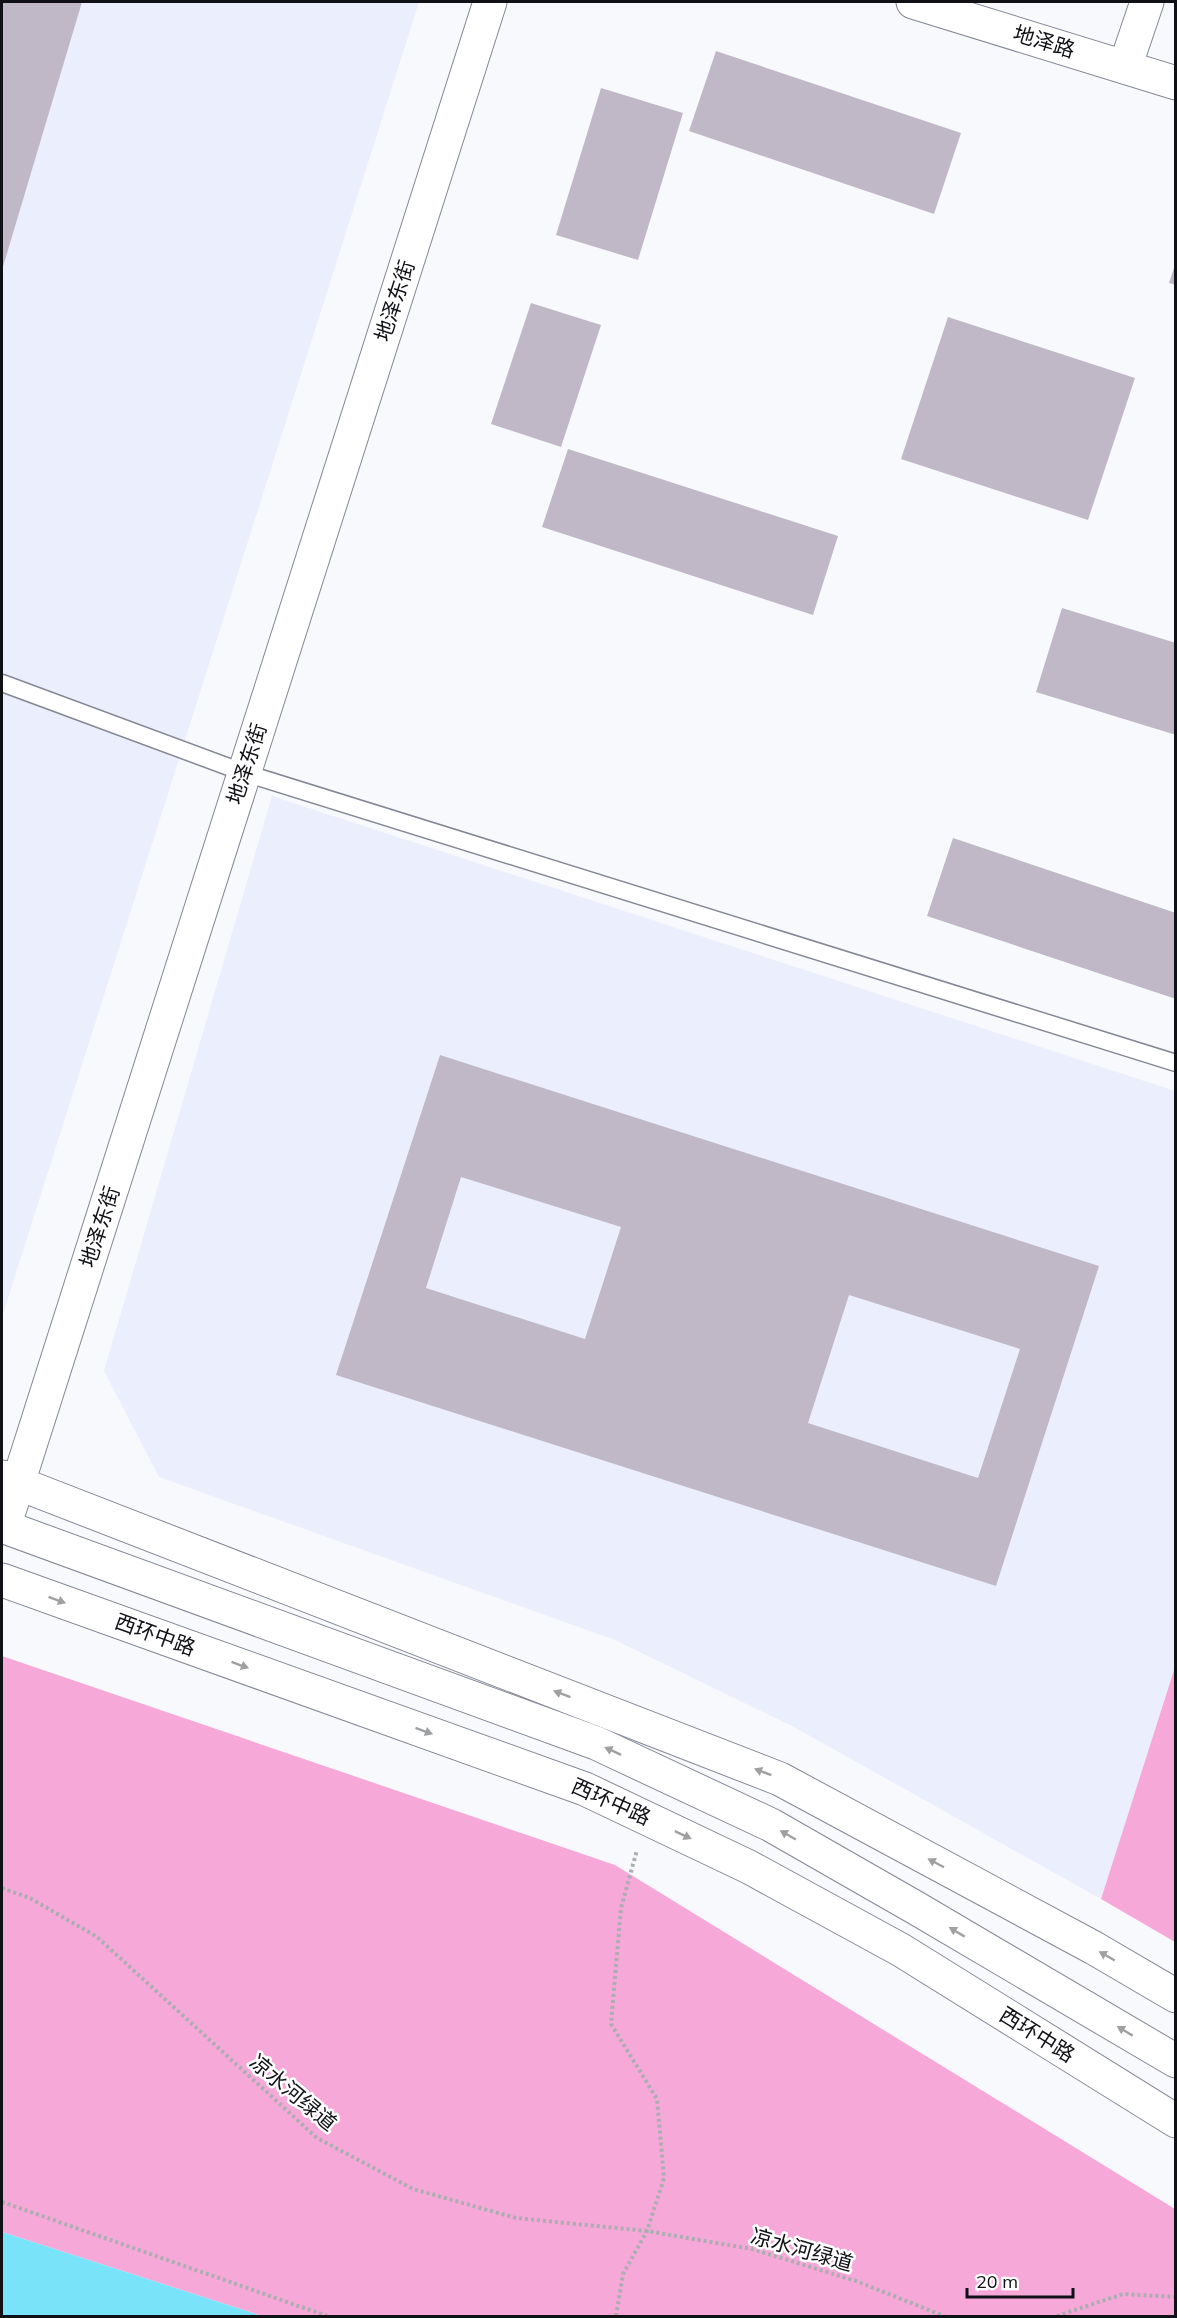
<svg xmlns="http://www.w3.org/2000/svg" width="1177" height="2318" viewBox="0 0 1177 2318" font-family="Mulish,'Noto Sans SC',sans-serif">
	<rect width="100%" height="100%" fill="#f8f9fd"/>
	<g fill="#ebeefd">
		<path d="M2,2H419L2,1317Z"/>
		<path d="M272,796L1175,1091V1667L1101,1899L794,1727L615,1640L159,1477L104,1371Z"/>
	</g>
	<g fill="#f6a9d9">
		<path d="M2,1656L615,1865L1175,2209V2316H262L2,2232Z"/>
		<path d="M1175,1667V1942L1101,1899Z"/>
	</g>
	<path fill="#79e4f9" d="M2,2232L262,2316H2Z"/>
	<g fill="#c0b8c7" fill-rule="evenodd">
		<path d="M2,2H82L2,270Z"/>
		<path d="M716,51L961,133L934,214L689,131Z"/>
		<path d="M601,88L683,113L638,260L556,235Z"/>
		<path d="M1175,265H1176V285L1169,283Z"/>
		<path d="M531,303L601,325L561,447L491,424Z"/>
		<path d="M948,317L1135,378L1088,520L901,459Z"/>
		<path d="M568,449L838,536L813,615L542,527Z"/>
		<path d="M1062,608L1176,643V735L1036,692Z"/>
		<path d="M953,838L1176,913V999L927,916Z"/>
		<path d="M440,1055L1099,1266L996,1586L336,1375ZM461,1177L621,1227L585,1339L426,1288ZM849,1295L1020,1349L978,1478L808,1423Z"/>
	</g>
	<g fill="none" stroke-linecap="round" stroke-linejoin="round">
		<defs>
			<path id="lane" d="M2,683L245,773L1176,1063"/>
			<path id="street" d="M1125,67L1147,2"/>
			<g id="secondary">
				<path d="M913,2L1176,83"/>
				<path d="M2,1477L780,1779L1094,1948L1176,1996"/>
				<path d="M2,1526L596,1743L771,1825L916,1908L1176,2061"/>
				<path d="M4,1527L490,2"/>
				<path d="M2,1580L585,1789L749,1867L901,1950L1176,2121"/>
			</g>
		</defs>
		<use href="#lane" stroke="#848796" stroke-width="19"/>
		<use href="#street" stroke="#848796" stroke-width="35"/>
		<use href="#secondary" stroke="#848796" stroke-width="35"/>
		<g stroke="#acadb1" stroke-width="4" stroke-dasharray="3 3" stroke-linecap="butt">
			<path d="M2,1888L30,1898L97,1937L317,2138L413,2189L516,2218L647,2231L752,2249L856,2281L944,2316"/>
			<path d="M2,2202L327,2316"/>
			<path d="M616,2316L623,2274L647,2231L664,2178L657,2099L611,2024L621,1908L637,1850"/>
			<path d="M1057,2316L1123,2294L1176,2297"/>
		</g>
		<use href="#lane" stroke="#fff" stroke-width="16"/>
		<use href="#street" stroke="#fff" stroke-width="33"/>
		<use href="#secondary" stroke="#fff" stroke-width="33"/>
	</g>
	<defs><path id="oneway-solid" d="M-6-.8H1V-3.2L6.5 0L1 3.2V.8H-6Z" transform="scale(1.5)"/></defs>
	<g fill="#9fa0a2">
		<use href="#oneway-solid" transform="translate(57 1600) rotate(20)"/>
		<use href="#oneway-solid" transform="translate(240 1665) rotate(20)"/>
		<use href="#oneway-solid" transform="translate(562 1694) rotate(-159)"/>
		<use href="#oneway-solid" transform="translate(424 1731) rotate(20)"/>
		<use href="#oneway-solid" transform="translate(613 1751) rotate(-155)"/>
		<use href="#oneway-solid" transform="translate(763 1772) rotate(-159)"/>
		<use href="#oneway-solid" transform="translate(683 1835) rotate(25)"/>
		<use href="#oneway-solid" transform="translate(788 1835) rotate(-150)"/>
		<use href="#oneway-solid" transform="translate(936 1863) rotate(-152)"/>
		<use href="#oneway-solid" transform="translate(957 1932) rotate(-149)"/>
		<use href="#oneway-solid" transform="translate(1107 1956) rotate(-150)"/>
		<use href="#oneway-solid" transform="translate(1125 2031) rotate(-149)"/>
	</g>
	<g text-anchor="middle" stroke-width="5" stroke-linejoin="round" paint-order="stroke">
		<g font-size="21" fill="#101116" stroke="#fff">
			<text transform="translate(1044 42) rotate(17)" y="7">地泽路</text>
			<text transform="translate(395 301) rotate(-72)" y="7">地泽东街</text>
			<text transform="translate(247 764) rotate(-72)" y="7">地泽东街</text>
			<text transform="translate(100 1227) rotate(-72)" y="7">地泽东街</text>
			<text transform="translate(155 1635) rotate(20)" y="7">西环中路</text>
			<text transform="translate(611 1802) rotate(24)" y="7">西环中路</text>
			<text transform="translate(1037 2035) rotate(32)" y="7">西环中路</text>
			<text transform="translate(293 2093) rotate(40)" y="7">凉水河绿道</text>
			<text transform="translate(802 2250) rotate(16)" y="7">凉水河绿道</text>
		</g>
	</g>
	<rect width="1177" height="2318" fill="none" stroke="#101116" stroke-width="6"/>
	<path d="M967 2288v9h106v-9" fill="none" stroke="#101116" stroke-width="3"/>
	<text x="976" y="2288" font-size="18" fill="#101116" stroke="#ffffff" stroke-width="4.5" paint-order="stroke">20 m</text>
</svg>
